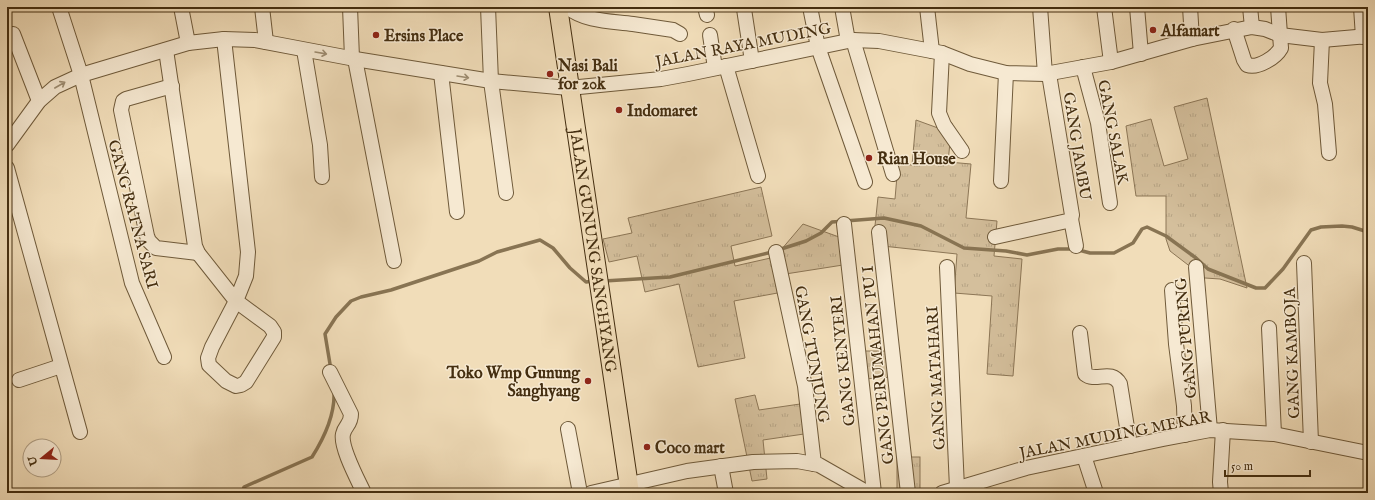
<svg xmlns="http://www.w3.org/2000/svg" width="1375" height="500" viewBox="0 0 1375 500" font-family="'IM FELL English',serif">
	<defs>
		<pattern id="grass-tufts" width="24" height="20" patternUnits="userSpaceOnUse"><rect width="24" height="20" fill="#d4bf9c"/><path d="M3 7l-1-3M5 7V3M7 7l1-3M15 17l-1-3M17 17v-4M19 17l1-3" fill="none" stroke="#b7a485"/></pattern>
	</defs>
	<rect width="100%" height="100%" fill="#f1ddb9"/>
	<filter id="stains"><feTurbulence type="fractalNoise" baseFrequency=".005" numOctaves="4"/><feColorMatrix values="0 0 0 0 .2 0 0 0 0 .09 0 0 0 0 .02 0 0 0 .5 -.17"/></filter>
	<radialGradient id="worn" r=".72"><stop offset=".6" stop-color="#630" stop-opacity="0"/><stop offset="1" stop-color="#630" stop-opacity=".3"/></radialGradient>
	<g fill="url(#grass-tufts)" stroke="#8c7656">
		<path d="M1207,98L1247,288L1220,279L1205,278L1170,251L1166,239V196H1136L1126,126L1151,119L1164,166L1188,159L1174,107Z"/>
		<path d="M916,120L938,128L939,121L952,123L948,162L971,164L966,218L997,221L994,256L1022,259L1013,376L987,374L992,296L954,293L957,254L873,245L878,197L895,199L898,164L912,165Z"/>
		<path d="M761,187L772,236L731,246L735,266L775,257L803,224L839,237L843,265L779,275L783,292L734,301L745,358L698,367L679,284L645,292L637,256L609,262L603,239L632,233L628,218Z"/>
		<path d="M858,351H895L893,377L864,379Z"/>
		<path d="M755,395L759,410L800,404L804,434L763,440L767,479L752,481L735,399Z"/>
		<rect x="897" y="457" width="23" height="36"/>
	</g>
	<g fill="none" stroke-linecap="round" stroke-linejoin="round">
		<g stroke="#887453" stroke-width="3.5">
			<path d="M778,250L806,241L821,233L832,222L884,218L921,226L964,248L1006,251L1027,255L1058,249H1075L1090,253H1114L1133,243L1142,229L1147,227L1166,236L1196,258L1208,269L1256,288H1265L1283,269L1311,230L1321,227L1342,226L1352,227L1368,232"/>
			<path d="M604,281L670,277L772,252"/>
			<path d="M331,370L325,334L336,317L351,301L361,297L391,290L479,261L497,252L540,240L553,248L570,268L586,282L594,281"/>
			<path d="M242,493L244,487L312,457C324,438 335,414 334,392"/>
		</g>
		<defs>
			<g id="minor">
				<path d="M59,7L81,75L132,283L164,357"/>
				<path d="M181,7L188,43"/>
				<path d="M262,7L266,42"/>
				<path d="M350,7L352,58"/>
				<path d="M488,7L491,81L506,193"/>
				<path d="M567,7C586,22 611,21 633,24C647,26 660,28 673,30L680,34"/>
				<path d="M705,7L707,15"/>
				<path d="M810,7L818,47L865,182"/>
				<path d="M842,7L848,41"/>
				<path d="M927,7L932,51"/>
				<path d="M1040,7L1045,74"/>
				<path d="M1104,7L1111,62"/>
				<path d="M1137,7L1141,54"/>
				<path d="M1190,7L1192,39"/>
				<path d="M1250,7L1252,27"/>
				<path d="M1361,7L1363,37"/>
				<path d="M744,9L752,61"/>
				<path d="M1234,29L1244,60L1247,65C1258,69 1276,57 1281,48L1278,7"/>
				<path d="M13,34L39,101"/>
				<path d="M710,35L715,68"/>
				<path d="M853,40L893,174"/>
				<path d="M1322,40L1320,83L1325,104L1329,153"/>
				<path d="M166,50L195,246L198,253L236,301L270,326L274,332V337L246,382L241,385L236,386L226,381L209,365L208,358L212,347L236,301L246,276L248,252L224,39"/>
				<path d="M304,50L320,145L322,177"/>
				<path d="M942,53L939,113L944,125L962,151"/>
				<path d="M355,59L394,261"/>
				<path d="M726,66L758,176"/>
				<path d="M1083,67L1098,123L1110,203"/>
				<path d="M441,73L457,212"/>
				<path d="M172,86L126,99L123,101L121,110L147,236L149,241L156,248L198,253"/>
				<path d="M7,145L39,101L55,87L81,75L188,43L224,39L255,40L355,59L491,81L569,88L661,79L688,74L853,40L879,41L942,53L970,64L1006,73L1045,74L1111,62L1192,39L1252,27L1265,29L1280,35L1322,40L1368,36"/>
				<path d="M7,168L80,432"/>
				<path d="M1001,181L1006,73"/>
				<path d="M1071,219L1076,246"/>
				<path d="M844,224L874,493"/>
				<path d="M879,232L908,493"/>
				<path d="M995,237L1067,221L1071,219L1072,215L1049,74"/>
				<path d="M776,252L805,386L814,464"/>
				<path d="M1304,263L1311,442"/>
				<path d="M947,267L957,488"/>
				<path d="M1196,267L1210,430"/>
				<path d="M1172,290L1176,344L1184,406L1185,435"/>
				<path d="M1269,328L1274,434"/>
				<path d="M1080,333L1085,374C1096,383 1111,368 1120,384L1130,446"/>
				<path d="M330,372L351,414C351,425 345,425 343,434C340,447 358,480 364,493"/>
				<path d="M19,380L61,366"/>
				<path d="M568,429L580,493"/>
				<path d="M1084,456L1096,493"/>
				<path d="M721,466L726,493"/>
				<path d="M591,493L687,471L753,462L797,461L819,465L868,493"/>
				<path d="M942,493L1026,468L1163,439L1210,430L1274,434L1368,453"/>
				<path d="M1221,493L1220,482L1223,430"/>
			</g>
			<g id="major">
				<path id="s1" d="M558,7L630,493"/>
			</g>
		</defs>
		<use href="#minor" stroke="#6f5a3a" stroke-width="16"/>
		<use href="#major" stroke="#442e10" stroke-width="20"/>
		<use href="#minor" stroke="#f6e9d2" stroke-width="14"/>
		<use href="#major" stroke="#f1ddb9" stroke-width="18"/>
	</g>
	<defs><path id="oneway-shaft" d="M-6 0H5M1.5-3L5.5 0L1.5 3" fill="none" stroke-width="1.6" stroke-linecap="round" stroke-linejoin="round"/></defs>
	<g stroke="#9d8c71">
		<use href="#oneway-shaft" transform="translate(321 53) rotate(10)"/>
		<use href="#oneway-shaft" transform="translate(463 77) rotate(9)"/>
		<use href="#oneway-shaft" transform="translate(60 85) rotate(-30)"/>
	</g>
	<g fill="#8f2418" stroke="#f6e9d2" stroke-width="1.5">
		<circle cx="1153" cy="30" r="4"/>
		<circle cx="376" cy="35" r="4"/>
		<circle cx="550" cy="74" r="4"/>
		<circle cx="619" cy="110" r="4"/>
		<circle cx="869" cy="158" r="4"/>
		<circle cx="588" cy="381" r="4"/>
		<circle cx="647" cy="447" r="4"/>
	</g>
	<g text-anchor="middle" stroke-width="3" stroke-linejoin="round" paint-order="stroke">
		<g font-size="16" font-weight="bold" fill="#442e10" stroke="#f6e9d2" text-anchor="start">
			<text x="1161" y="36">Alfamart</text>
			<text x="384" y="41">Ersins Place</text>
			<text x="558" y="71">Nasi Bali<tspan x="558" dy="18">for 20k</tspan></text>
			<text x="627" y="116">Indomaret</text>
			<text x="877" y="164">Rian House</text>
			<text x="580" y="378" text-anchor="end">Toko Wmp Gunung<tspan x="580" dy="18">Sanghyang</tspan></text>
			<text x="655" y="453">Coco mart</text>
		</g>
		<g font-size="16" fill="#442e10" stroke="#f6e9d2">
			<text transform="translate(743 44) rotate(-11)" y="6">JALAN RAYA MUDING</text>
			<text transform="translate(1114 132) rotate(79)" y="6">GANG SALAK</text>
			<text transform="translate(1078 146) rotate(81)" y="6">GANG JAMBU</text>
			<text transform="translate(134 214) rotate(75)" y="6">GANG RATNA SARI</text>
			<text dy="6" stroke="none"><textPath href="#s1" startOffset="246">JALAN GUNUNG SANGHYANG</textPath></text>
			<text transform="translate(1185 338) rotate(-95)" y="6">GANG PURING</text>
			<text transform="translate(1291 353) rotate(-92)" y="6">GANG KAMBOJA</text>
			<text transform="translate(813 354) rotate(80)" y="6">GANG TUNJUNG</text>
			<text transform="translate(842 361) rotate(-96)" y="6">GANG KENYERI</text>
			<text transform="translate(877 365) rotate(-96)" y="6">GANG PERUMAHAN PU I</text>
			<text transform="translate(935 378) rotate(-93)" y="6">GANG MATAHARI</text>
			<text transform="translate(1115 434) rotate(-11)" y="6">JALAN MUDING MEKAR</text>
		</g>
	</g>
	<rect width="1375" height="500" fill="none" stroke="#f1ddb9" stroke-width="24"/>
	<rect x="8" y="8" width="1359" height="484" fill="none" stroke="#442e10" stroke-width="2"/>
	<rect x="12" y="12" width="1351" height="476" fill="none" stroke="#442e10"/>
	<g transform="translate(42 458) rotate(252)"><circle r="19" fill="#f6e9d2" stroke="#af9e84"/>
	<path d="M0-3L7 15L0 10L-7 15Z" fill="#8f2418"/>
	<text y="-6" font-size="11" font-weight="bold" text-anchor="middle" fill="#442e10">U</text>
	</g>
	<path d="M1225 470v6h85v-6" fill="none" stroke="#442e10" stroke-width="2"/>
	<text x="1231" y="470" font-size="12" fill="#442e10" stroke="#f6e9d2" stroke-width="3" paint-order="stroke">50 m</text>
	<rect width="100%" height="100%" filter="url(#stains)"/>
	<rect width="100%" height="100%" fill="url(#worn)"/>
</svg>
